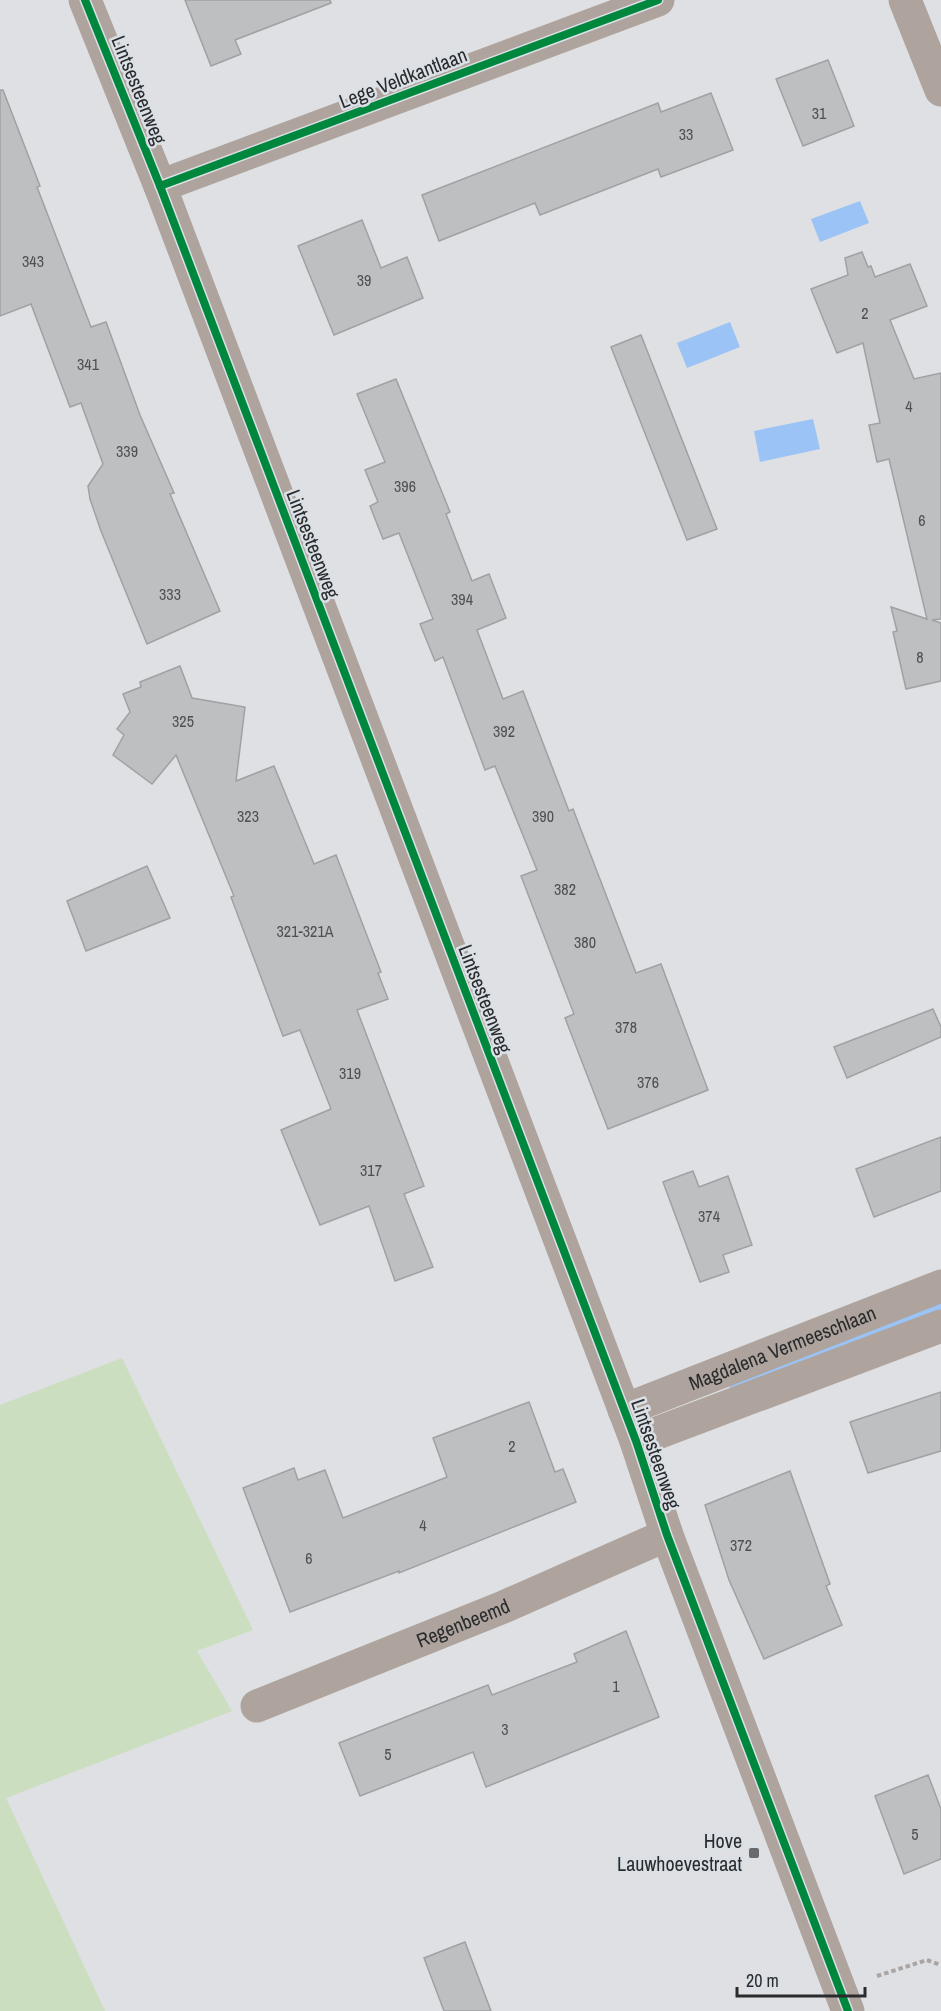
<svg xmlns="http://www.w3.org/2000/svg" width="941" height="2011" viewBox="0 0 941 2011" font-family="'Archivo Narrow',sans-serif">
	<rect width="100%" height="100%" fill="#dee0e3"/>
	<path fill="#ccdec0" d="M122,1358L253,1630L197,1651L232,1711L6,1798L105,2011H0V1405Z"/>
	<g fill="#9bc3f5">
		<path d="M860,201L869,223L820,242L811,219Z"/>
		<path d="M730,322L740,347L687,368L677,343Z"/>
		<path d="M813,419L820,449L760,462L754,431Z"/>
	</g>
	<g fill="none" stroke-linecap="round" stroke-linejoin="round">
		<path stroke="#9bc3f5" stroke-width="14" d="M736,1385L941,1304"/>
	</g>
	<g fill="#bebfc1" stroke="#9fa1a3" stroke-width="1.5">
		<path d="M185,0H330L331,3L235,40L241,54L211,66Z"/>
		<path d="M828,60L854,126L803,146L776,79Z"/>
		<path d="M0,90H3L40,186L37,187L91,327L106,322L140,415L174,493L170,494L220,611L147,644L101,531L90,499L88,486L103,464L81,403L70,407L31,304L0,316Z"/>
		<path d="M711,93L733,150L661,177L658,169L540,215L535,203L439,241L422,195L658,103L661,112Z"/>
		<path d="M362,220L381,268L407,257L423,298L334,335L298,246Z"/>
		<path d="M862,252L868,267L871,266L875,277L910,264L927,306L890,320L914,379L941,373V619L932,620L941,623V681L906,689L893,632L897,631L891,607L927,619L889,459L877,462L869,425L880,423L863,343L837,353L811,289L848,275L845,258Z"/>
		<path d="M641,335L717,529L687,540L611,347Z"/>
		<path d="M396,379L450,512L446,514L472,581L489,574L506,618L477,630L503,699L523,691L569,811L573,809L636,973L661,964L708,1090L608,1129L565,1018L574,1014L521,876L537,870L495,766L485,770L443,657L435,661L420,624L433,619L399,533L383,539L370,506L378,502L365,470L385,462L357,394Z"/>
		<path d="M180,666L192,698L245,707L236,781L274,766L314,864L336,855L381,972L378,973L388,999L357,1010L424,1186L404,1194L433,1267L395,1281L369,1206L320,1225L281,1130L331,1109L300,1030L283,1036L231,897L234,896L176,755L152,784L113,755L124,735L117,729L130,712L123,694L141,687L140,682Z"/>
		<path d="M147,866L170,918L86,951L67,901Z"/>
		<path d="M933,1009L941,1027V1037L847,1078L834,1047Z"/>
		<path d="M941,1137V1191L874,1217L856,1169Z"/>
		<path d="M693,1171L699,1187L728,1176L752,1245L723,1255L729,1272L700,1282L663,1182Z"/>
		<path d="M941,1392V1451L868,1473L850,1422Z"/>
		<path d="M529,1402L555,1472L563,1469L576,1502L399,1573V1571L290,1612L243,1488L294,1468L298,1480L325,1470L343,1518L447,1477L433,1438Z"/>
		<path d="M790,1471L830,1584L826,1586L842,1625L764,1659L729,1580L705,1505Z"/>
		<path d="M626,1631L659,1717L486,1787L473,1752L360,1796L339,1743L488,1685L492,1695L577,1662L574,1654Z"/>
		<path d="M928,1775L941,1809V1859L904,1874L875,1796Z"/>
		<path d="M465,1942L491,2011H444L424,1958Z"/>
	</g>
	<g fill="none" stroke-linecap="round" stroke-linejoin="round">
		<path stroke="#aaa4a2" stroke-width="4" stroke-dasharray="4.5 3" stroke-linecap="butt" d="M877,1976L927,1960L941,1965"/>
		<g stroke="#aea49d" stroke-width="33">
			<path d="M85,0L160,186L636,1441L667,1535L848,2011"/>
			<path d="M905,0L941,90"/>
			<path d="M160,186L658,0"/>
			<path id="s1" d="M624,1410L941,1286"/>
			<path d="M636,1441L941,1326"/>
			<path id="s2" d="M257,1706L501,1608L667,1535"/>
		</g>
		<defs>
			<g id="cycleway">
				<path d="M85,0L160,186L636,1441L667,1535L848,2011"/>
				<path d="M160,186L658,0"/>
			</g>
		</defs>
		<use href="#cycleway" stroke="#dbe0e6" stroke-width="11"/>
		<use href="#cycleway" stroke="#00873e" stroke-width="8"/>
	</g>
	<rect fill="#686a6d" stroke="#dbe0e6" stroke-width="2" x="748" y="1847" width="12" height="12" rx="3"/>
	<g text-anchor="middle" stroke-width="5" stroke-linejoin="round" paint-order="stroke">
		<g font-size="16" fill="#4e5052">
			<text x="819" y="119">31</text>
			<text x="686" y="140">33</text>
			<text x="33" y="267">343</text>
			<text x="364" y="286">39</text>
			<text x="865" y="319">2</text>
			<text x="88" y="370">341</text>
			<text x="909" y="412">4</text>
			<text x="127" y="457">339</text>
			<text x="405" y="492">396</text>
			<text x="922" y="526">6</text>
			<text x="170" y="600">333</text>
			<text x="462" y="605">394</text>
			<text x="920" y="663">8</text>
			<text x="183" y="727">325</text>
			<text x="504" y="737">392</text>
			<text x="248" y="822">323</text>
			<text x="543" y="822">390</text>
			<text x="565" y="895">382</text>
			<text x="305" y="937">321-321A</text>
			<text x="585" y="948">380</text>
			<text x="626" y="1033">378</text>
			<text x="350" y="1079">319</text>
			<text x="648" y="1088">376</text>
			<text x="371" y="1176">317</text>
			<text x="709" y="1222">374</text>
			<text x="512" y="1452">2</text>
			<text x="423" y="1531">4</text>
			<text x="741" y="1551">372</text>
			<text x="309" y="1564">6</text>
			<text x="616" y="1692">1</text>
			<text x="505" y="1735">3</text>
			<text x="388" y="1760">5</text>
			<text x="915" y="1840">5</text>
		</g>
		<g font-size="20" fill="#292b2d" stroke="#dbe0e6">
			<text transform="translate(403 78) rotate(-21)" y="7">Lege Veldkantlaan</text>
			<text transform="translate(139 90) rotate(68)" y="7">Lintsesteenweg</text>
			<text transform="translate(313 544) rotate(69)" y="7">Lintsesteenweg</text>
			<text transform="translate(485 999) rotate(69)" y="7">Lintsesteenweg</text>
			<text dy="7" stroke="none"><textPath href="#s1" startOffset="170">Magdalena Vermeeschlaan</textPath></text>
			<text transform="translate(656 1454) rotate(71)" y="7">Lintsesteenweg</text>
			<text dy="7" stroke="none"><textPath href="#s2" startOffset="222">Regenbeemd</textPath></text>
		</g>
		<g font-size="20" fill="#292b2d" stroke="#dbe0e6" text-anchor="end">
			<text x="742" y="1848">Hove<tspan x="742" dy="23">Lauwhoevestraat</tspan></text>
		</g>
	</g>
	<path d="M737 1987v9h128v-9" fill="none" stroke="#292b2d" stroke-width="3"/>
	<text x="746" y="1987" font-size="18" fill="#292b2d" stroke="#dbe0e6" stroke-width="4.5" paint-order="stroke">20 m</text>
</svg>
